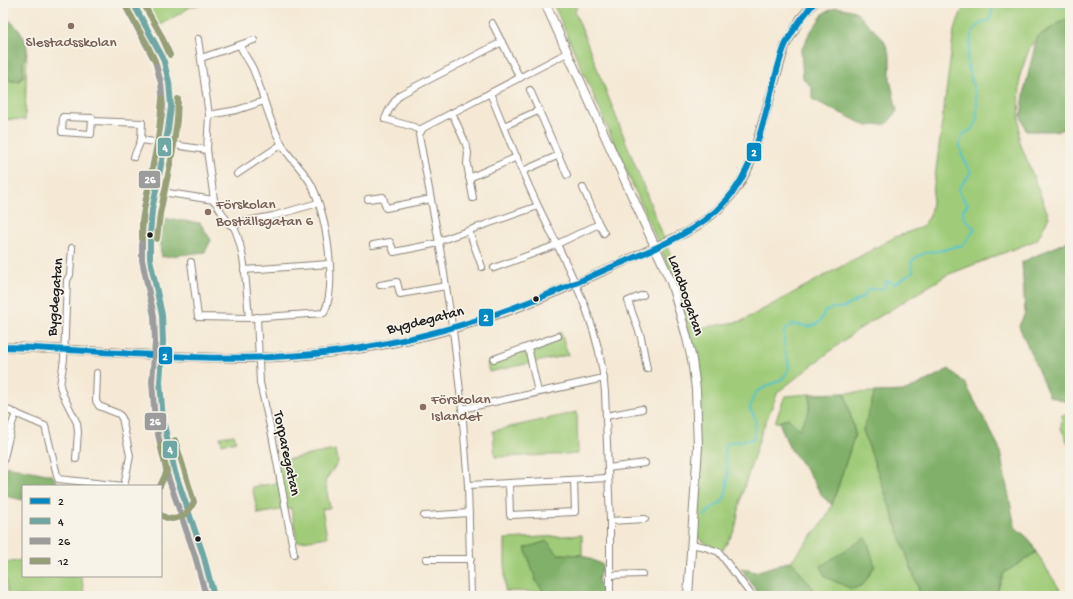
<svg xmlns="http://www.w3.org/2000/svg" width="1073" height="599" viewBox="0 0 1073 599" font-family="'Gochi Hand',sans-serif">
	<rect width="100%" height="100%" fill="#f7f3e8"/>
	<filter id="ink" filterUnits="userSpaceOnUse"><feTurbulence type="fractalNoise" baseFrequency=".025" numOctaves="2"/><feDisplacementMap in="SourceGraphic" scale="8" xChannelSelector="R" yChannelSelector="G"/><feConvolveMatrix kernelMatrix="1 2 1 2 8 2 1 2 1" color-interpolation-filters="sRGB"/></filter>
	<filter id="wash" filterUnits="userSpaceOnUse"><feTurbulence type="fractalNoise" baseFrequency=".012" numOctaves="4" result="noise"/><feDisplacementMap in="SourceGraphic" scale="16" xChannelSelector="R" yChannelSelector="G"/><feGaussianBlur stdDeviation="0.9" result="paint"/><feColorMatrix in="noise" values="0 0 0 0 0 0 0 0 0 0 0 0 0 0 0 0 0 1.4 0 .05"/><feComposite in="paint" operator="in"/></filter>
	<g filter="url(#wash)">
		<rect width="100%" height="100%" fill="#f5e9d5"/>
		<g fill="#a0cc79" stroke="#5e744a">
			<path d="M140,3H210L192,6L154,29Z"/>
			<path d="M553,3H578L575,12L699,328L742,321L895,237L922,227L930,216L954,30L965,3H1070V19L1064,20L1037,37L1029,49L1020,75L1019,140L1049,217L1037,240L947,275L856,331L778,392L762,431L742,494L735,530L722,551L710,547L696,535L700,457L692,347L680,293Z"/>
			<path d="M27,49L25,120L3,119V63L10,81H19L24,76L23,63Z"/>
			<path d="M561,332L568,355L489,372L487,364L560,338L559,333Z"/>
			<path d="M875,392L863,430L921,596H826V595L815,594L809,583L791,561L826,518L832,505L855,434L845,393Z"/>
			<path d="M810,394L809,411L799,429L788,418L779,422H775L785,396Z"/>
			<path d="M577,412L578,454L495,457L493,431Z"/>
			<path d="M1062,415H1070V448L1061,428Z"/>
			<path d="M234,435L236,441L222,444L220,437Z"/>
			<path d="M335,450L338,462L325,481L330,508L322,509L327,537L297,542L291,508L258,514L252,487L277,483L274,462Z"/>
			<path d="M582,535V555L558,554L536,581L544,592L505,591V539Z"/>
			<path d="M1036,552L1064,596H995L1004,573Z"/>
			<path d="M23,560V576H81L85,596H8L3,563Z"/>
		</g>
		<g fill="#80b069" stroke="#4e6642">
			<path d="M837,7L855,11L884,40L890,56V79L897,111L887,124L867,126L812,99V88L803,78L801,51L809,34L824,13Z"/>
			<path d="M3,17C13,20 27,38 27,49C27,54 23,59 23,64C23,74 25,73 19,81H10L3,63Z"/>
			<path d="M1070,19V128L1054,131H1026L1021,116L1025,88L1037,37L1064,20Z"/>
			<path d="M161,218L200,223L211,240L205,252L162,257L159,240Z"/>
			<path d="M1070,240V403L1049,396L1019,326L1025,313L1022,262Z"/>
			<path d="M949,369L965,383L999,447L1015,527L1029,539L1036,552L1004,573L995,596H921L863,430L875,392L906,391Z"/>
			<path d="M845,393L855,434L832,505L823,497L806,469L789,447L779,422L788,418L799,429L809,411L810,394Z"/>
			<path d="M6,466L52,475L59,486H23V500L5,496Z"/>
			<path d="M866,537L875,566L863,585L852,589L825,577L821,566Z"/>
			<path d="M547,541L558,554L582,555L603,565L598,580L603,591L599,596H547L536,581L525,548Z"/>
			<path d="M791,561L809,583L815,594L827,595L826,596H760L741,568L755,572Z"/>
		</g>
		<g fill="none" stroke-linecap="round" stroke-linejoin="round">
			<g stroke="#55c3cb" stroke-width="2">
				<path d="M1055,5L1070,7"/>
				<path d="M705,516L711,509L722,502L726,494L728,475L724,450L728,443L753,439L756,420L750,409L752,400L756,392L782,379L787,373L789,366L784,344V331L793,324C807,327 820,330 824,312L833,308H843L863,297L867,290L884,288L886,282L890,281L894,284L913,272L911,262L918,256L927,252L939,251L963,245L975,229L963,217V210L968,204L962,197L958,190L971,172C965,163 953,142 965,133C970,130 974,129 976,123C977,118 977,112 977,107C977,91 969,77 967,62C967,58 968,54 969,50C971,33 972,25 990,20L994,3"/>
			</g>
		</g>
	</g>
	<g filter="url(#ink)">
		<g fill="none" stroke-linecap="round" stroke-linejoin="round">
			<defs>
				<g id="street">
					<path d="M133,3L157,46L163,58L169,82L170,93L171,106L168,130L152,210L150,235V259L162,315L163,342L160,382L163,420L168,443L175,472L203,554L214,596"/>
					<path d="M492,23L520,78"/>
					<path d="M198,39L209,115L207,150L214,200L229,224L234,227"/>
					<path d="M201,58L254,40"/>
					<path d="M530,90L567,175"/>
					<path d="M490,93C506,131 521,171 539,208C569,270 600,322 605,392L610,521V596"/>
					<path d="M452,113L466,144L468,153L467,164L473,198"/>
					<path d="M209,115L237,110L264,101"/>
					<path d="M63,117L92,118L91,134L62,132Z"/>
					<path d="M92,121L142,123L141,140L207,150"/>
					<path d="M504,126L540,110"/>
					<path d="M420,131L414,127L385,119C389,108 393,102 401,94L502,42"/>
					<path d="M134,157L141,140"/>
					<path d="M523,171L559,155"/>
					<path d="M237,174L282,144"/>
					<path d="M469,178L517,157"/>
					<path d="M583,188L599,224"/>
					<path d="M168,193L214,200"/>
					<path d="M368,199L383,197L386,208L431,199"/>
					<path d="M234,227C246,254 246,288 249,318"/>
					<path d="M234,227L241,222L273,216L318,203"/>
					<path d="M469,231L482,267"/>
					<path d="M439,241L538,206"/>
					<path d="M373,245L390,242L394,252L439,243"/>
					<path d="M72,248L70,275L67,280L64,359L60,386L63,395L77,423L78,432L76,459"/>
					<path d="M191,262L198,317L249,318L324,313C338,284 326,217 313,188C306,171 289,159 281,143C268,119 263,93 253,69C249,60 243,54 240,45"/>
					<path d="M494,268L551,247L599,224L604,233"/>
					<path d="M244,270L329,264"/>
					<path d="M380,285L397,282L400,294L446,286"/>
					<path d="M643,295L628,301L641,337L647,369"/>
					<path d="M257,317L260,383L272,435L294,554"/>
					<path d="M528,347L538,392"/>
					<path d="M494,359L558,336"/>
					<path d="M3,408L45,426L58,479L124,486L130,456L122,418L119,414L99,406L96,401L97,373"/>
					<path d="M462,409L604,378"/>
					<path d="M606,416L642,409"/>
					<path d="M3,462L12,424L16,413"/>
					<path d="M608,468L645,463"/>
					<path d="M509,483L510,515L575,512L574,480"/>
					<path d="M468,485L608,478"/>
					<path d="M424,516L469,513"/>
					<path d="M610,521L645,519"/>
					<path d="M691,544L705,547L719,552L752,596"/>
					<path d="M426,559H471"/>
					<path d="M610,575L642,574"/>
					<path d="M471,596L468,485L462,409L454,338L440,248L419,135L423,128L567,53"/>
				</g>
				<g id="secondary">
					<path d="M545,3L671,282L686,334L692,360L696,389L698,447L688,596"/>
					<path d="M3,347C48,348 92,351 137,354C189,357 241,360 293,356C366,351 441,335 510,310C570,288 627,260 685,233C718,214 737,195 752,159L785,46L801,18L814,3"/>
				</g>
			</defs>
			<use href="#street" stroke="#888278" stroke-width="8"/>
			<use href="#secondary" stroke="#888278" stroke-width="10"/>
			<use href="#street" stroke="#fff" stroke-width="6"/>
			<use href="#secondary" stroke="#fff" stroke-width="8"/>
			<defs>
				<path id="bus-1" d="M3,347C93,349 183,361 272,357C392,352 499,319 607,269C646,252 696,234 725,202C762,162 766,97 784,48C791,31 803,16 814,3"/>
				<path id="bus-2" d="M133,3L163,58L169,82L171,106L168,130L152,210L150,235V259L162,315L163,342L160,382L163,420L175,472L203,554L214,596"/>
				<path id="bus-3" d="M126,7L155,61L161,83L163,106L160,129L144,208L142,235V260L154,316L155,342L152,382L155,421L167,474L195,556L206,596"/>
				<g id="bus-4">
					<path d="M143,3L161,35L170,55"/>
					<path d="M126,7L147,44L155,61"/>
					<path d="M158,141L162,99"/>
					<path d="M174,143L177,120L178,99"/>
					<path d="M142,238V220L158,142"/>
					<path d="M157,239L160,214L174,145"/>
					<path d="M160,486L167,471L160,444"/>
					<path d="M161,515C174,524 188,516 194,502L175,440"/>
				</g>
			</defs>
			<use href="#bus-1" stroke="#f7f3e8" stroke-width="9"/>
			<use href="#bus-2" stroke="#f7f3e8" stroke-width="9"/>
			<use href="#bus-3" stroke="#f7f3e8" stroke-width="9"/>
			<use href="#bus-4" stroke="#f7f3e8" stroke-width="9"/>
			<use href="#bus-1" stroke="#008ac5" stroke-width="6"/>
			<use href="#bus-2" stroke="#6fa7a4" stroke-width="6"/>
			<use href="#bus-3" stroke="#9c9c9c" stroke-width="6"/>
			<use href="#bus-4" stroke="#979f77" stroke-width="6"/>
		</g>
	</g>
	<g fill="#8d6e63" stroke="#f7f3e8" stroke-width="1.5">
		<circle cx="71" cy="26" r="4"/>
		<circle cx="208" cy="212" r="4"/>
		<circle cx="423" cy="407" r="4"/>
	</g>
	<g fill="#1c1c1c" stroke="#f7f3e8" stroke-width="1.5">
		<circle cx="150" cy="235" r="3.5"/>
		<circle cx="536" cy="299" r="3.5"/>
		<circle cx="198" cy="539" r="3.5"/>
	</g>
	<g text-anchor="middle" stroke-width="3.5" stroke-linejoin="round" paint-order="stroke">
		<g font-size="15" fill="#785e54" stroke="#f7f3e8" text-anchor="start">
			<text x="71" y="46" text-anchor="middle">Slestadsskolan</text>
			<text x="216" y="208">Förskolan<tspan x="216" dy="17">Boställsgatan 6</tspan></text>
			<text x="431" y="403">Förskolan<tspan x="431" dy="17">Islandet</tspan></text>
		</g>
		<g font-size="15" fill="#1c1c1c" stroke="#f7f3e8">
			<text transform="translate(687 295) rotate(71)" y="5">Landbogatan</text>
			<text transform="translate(54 297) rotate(-85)" y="5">Bygdegatan</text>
			<text transform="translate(425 319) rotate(-14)" y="5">Bygdegatan</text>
			<text transform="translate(288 453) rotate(78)" y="5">Torparegatan</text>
		</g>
	</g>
	<g stroke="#f7f3e8" stroke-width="1.5">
		<rect x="157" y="137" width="15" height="20" rx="4" fill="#6fa7a4"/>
		<rect x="746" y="142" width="16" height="20" rx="4" fill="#008ac5"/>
		<rect x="138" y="170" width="23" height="19" rx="4" fill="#9c9c9c"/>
		<rect x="478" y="308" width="16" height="19" rx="4" fill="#008ac5"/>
		<rect x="158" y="346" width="15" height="19" rx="4" fill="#008ac5"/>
		<rect x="144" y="412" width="23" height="19" rx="4" fill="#9c9c9c"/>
		<rect x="162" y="440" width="16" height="19" rx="4" fill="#6fa7a4"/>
	</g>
	<g font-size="11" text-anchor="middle" font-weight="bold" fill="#fff">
		<text x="165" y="151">4</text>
		<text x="754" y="156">2</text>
		<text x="150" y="183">26</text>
		<text x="486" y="321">2</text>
		<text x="165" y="360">2</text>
		<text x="155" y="425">26</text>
		<text x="170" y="453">4</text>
	</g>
	<rect width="1073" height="599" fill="none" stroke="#f7f3e8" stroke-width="16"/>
	<rect x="22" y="485" width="140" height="92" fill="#f7f3e8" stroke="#9f9d96"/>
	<rect x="30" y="498" width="20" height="6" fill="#008ac5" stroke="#9f9d96"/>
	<text x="58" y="505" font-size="12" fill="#1c1c1c">2</text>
	<rect x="30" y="518" width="20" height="6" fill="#6fa7a4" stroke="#9f9d96"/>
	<text x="58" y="525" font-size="12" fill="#1c1c1c">4</text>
	<rect x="30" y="538" width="20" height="6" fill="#9c9c9c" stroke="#9f9d96"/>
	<text x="58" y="545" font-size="12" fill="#1c1c1c">26</text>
	<rect x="30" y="558" width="20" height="6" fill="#979f77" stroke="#9f9d96"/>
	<text x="58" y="565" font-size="12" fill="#1c1c1c">12</text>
</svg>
